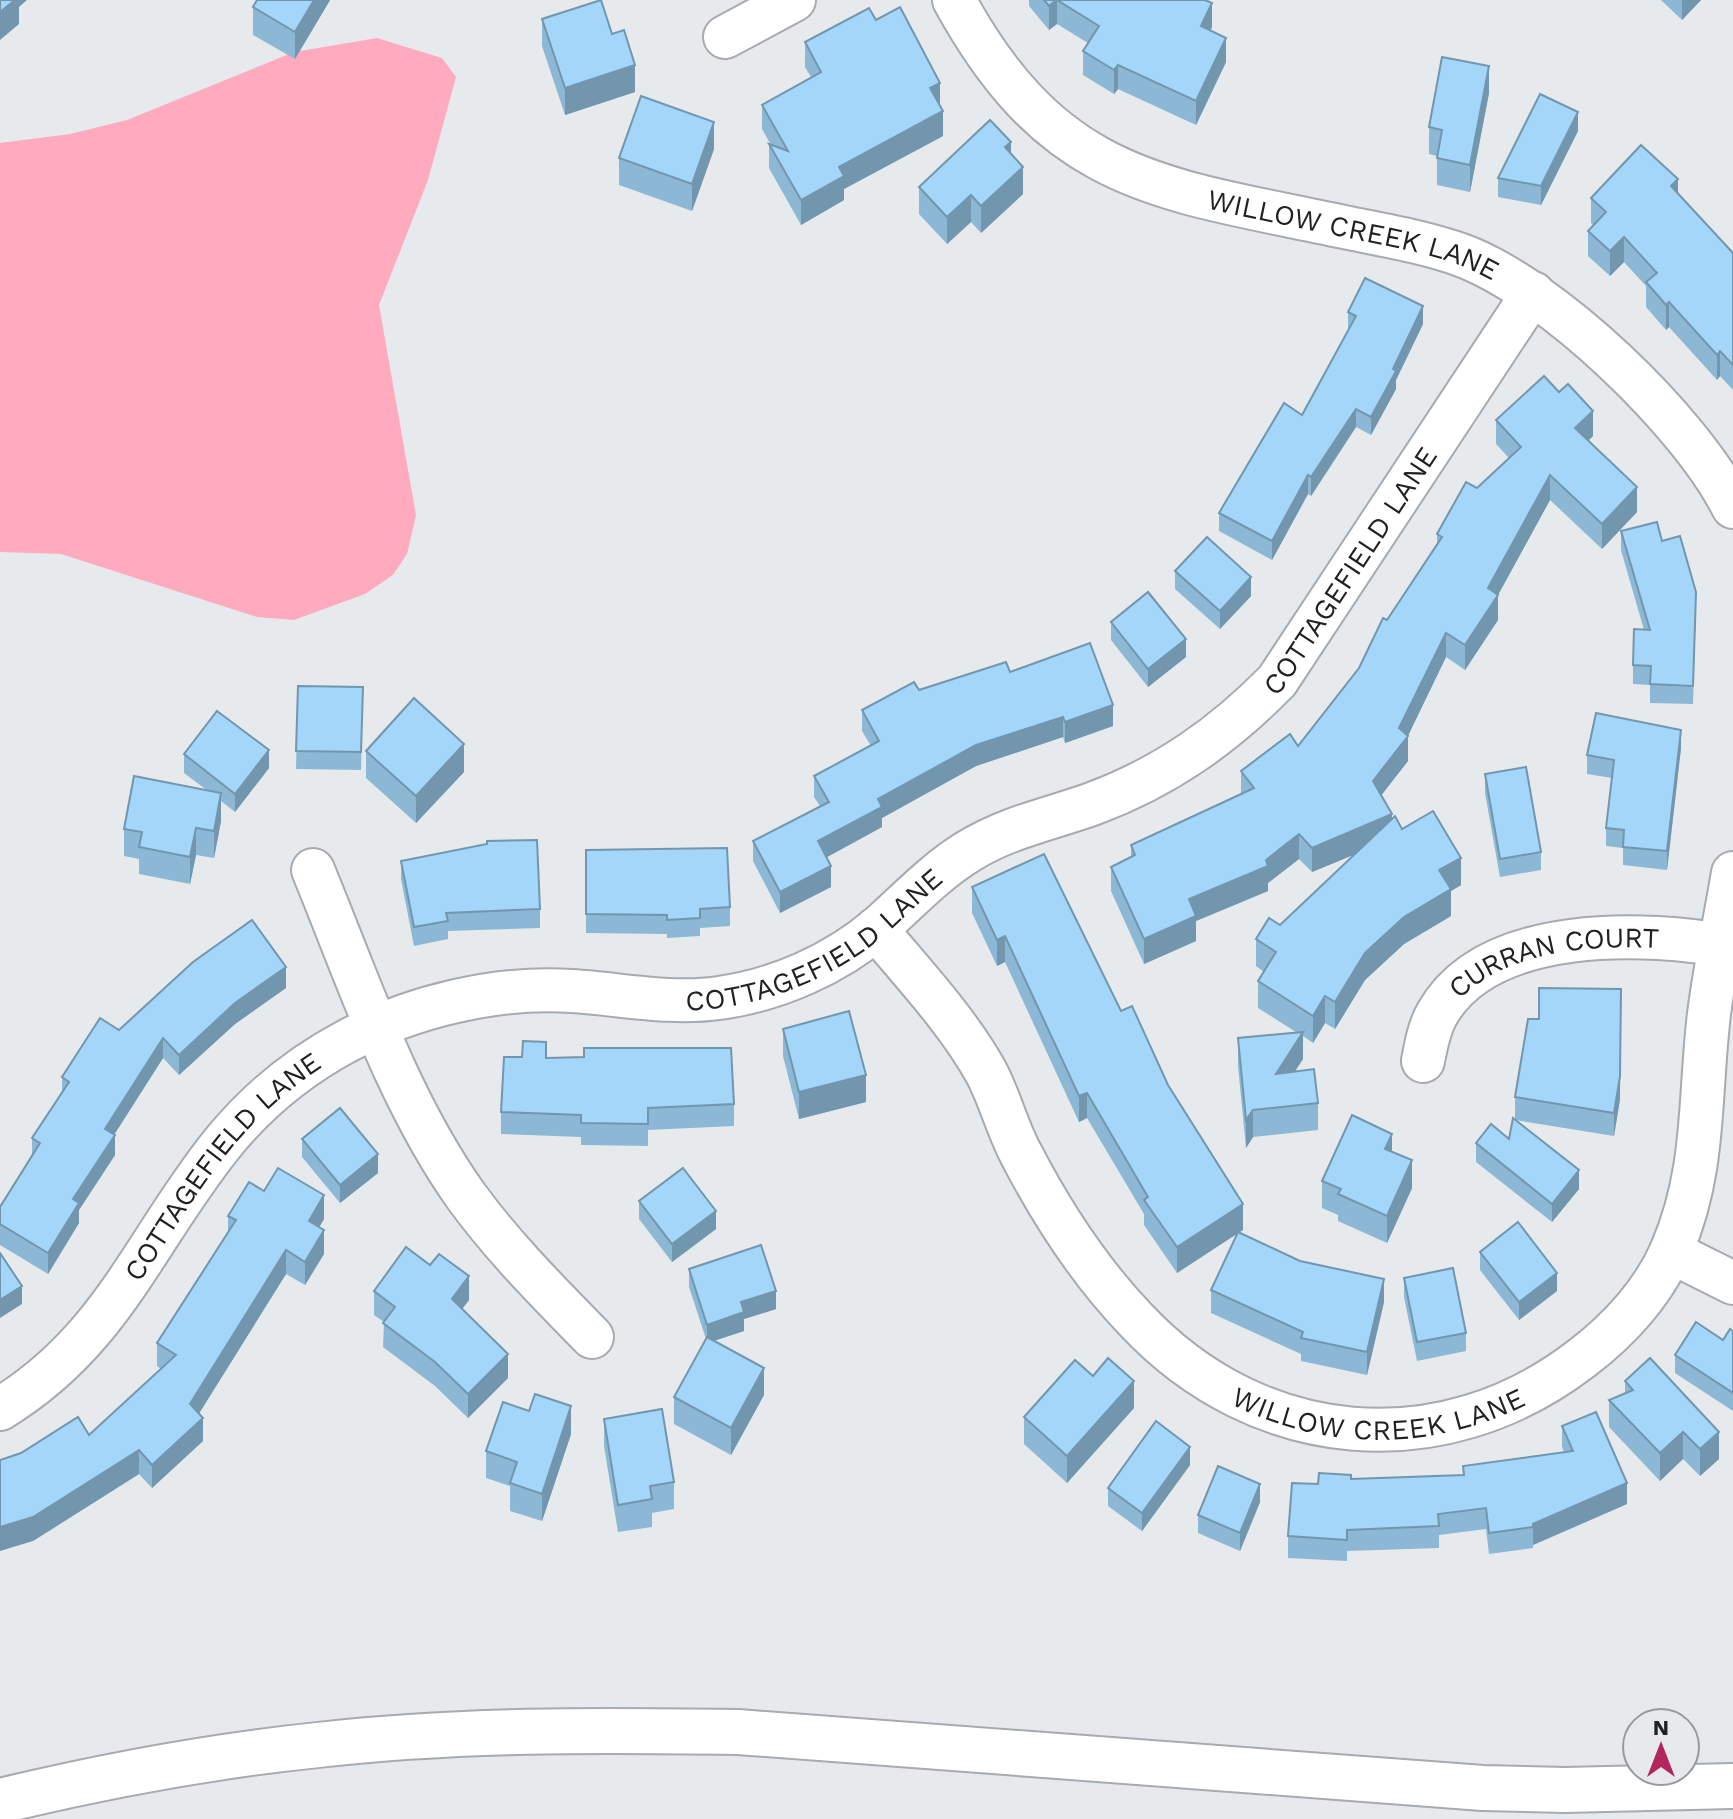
<svg xmlns="http://www.w3.org/2000/svg" width="1733" height="1819" viewBox="0 0 1733 1819" font-family="'Work Sans',sans-serif">
	<rect width="100%" height="100%" fill="#e6eaed"/>
	<path fill="#feabc0" d="M377,38L442,58L456,77L428,180L379,305L416,515L407,554L393,575L365,594L294,620L257,617L61,554L0,552V143L70,134L127,120L294,52Z"/>
	<g fill="none" stroke-linecap="round" stroke-linejoin="round">
		<defs>
			<g id="minor">
				<path id="s1" d="M954,0C1055,185 1161,188 1349,228C1387,236 1425,242 1461,255C1551,288 1690,421 1733,507"/>
				<path d="M725,37L794,0"/>
				<path d="M313,870C358,979 397,1099 466,1196C503,1247 548,1292 592,1337"/>
				<path id="s2" d="M876,929C914,975 957,1020 986,1072C1000,1098 1007,1128 1021,1154C1051,1212 1091,1273 1136,1320C1258,1450 1441,1467 1582,1358C1619,1330 1654,1292 1672,1249C1706,1170 1699,1097 1709,1014C1715,967 1725,920 1733,873"/>
				<path id="s3" d="M1423,1061C1426,1045 1429,1028 1437,1014C1488,924 1647,931 1733,947"/>
				<path d="M1671,1252L1733,1283"/>
				<path id="s4" d="M0,1409C113,1340 144,1241 222,1144C256,1102 300,1066 347,1041C413,1006 497,986 572,991C621,994 670,1005 719,998C777,990 836,964 880,926C909,900 936,871 969,851C1008,827 1050,819 1092,804C1165,777 1223,736 1277,681L1533,293"/>
			</g>
			<path id="highway" d="M0,1801C104,1776 211,1756 318,1745C457,1729 598,1730 738,1732L1483,1788L1565,1790L1733,1786"/>
		</defs>
		<use href="#minor" stroke="#a7abae" stroke-width="46"/>
		<use href="#highway" stroke="#a7abae" stroke-width="48"/>
		<use href="#minor" stroke="#fff" stroke-width="42"/>
		<use href="#highway" stroke="#fff" stroke-width="44"/>
	</g>
	<g fill="#8cb8d5">
		<path d="M257,0H330L295,59L253,35V7Z"/>
		<path d="M1029,0H1205L1212,27L1210,31L1226,62L1196,125L1118,89L1114,94L1083,75V51L1088,43L1057,24L1049,30L1029,6Z"/>
		<path d="M1661,0H1701L1682,20Z"/>
		<path d="M542,19L612,34L635,92L565,115L542,46Z"/>
		<path d="M876,20L940,106L943,136L844,189V200L801,225L769,168V144L771,145L762,129V105L811,77L805,67V42Z"/>
		<path d="M1489,93L1470,192L1437,185V156L1429,154V127Z"/>
		<path d="M1578,131L1541,205L1498,197V178Z"/>
		<path d="M714,149L692,211L619,185V158Z"/>
		<path d="M1011,154L1023,194L981,233L971,222L947,244L919,214V187Z"/>
		<path d="M1678,193L1733,253V390L1720,376L1717,380L1669,327L1666,330L1646,307V286L1624,262L1610,276L1588,256V231L1593,225L1591,223V198Z"/>
		<path d="M1348,312L1423,324L1396,380V389L1371,435L1356,427L1311,496L1308,494L1272,560L1219,531V513L1302,415L1348,330Z"/>
		<path d="M1496,420L1593,436L1588,441L1637,512L1602,549L1550,500L1498,595V620L1465,670L1446,657L1408,735V761L1381,795L1392,819L1461,885L1451,891V916L1404,944L1365,980L1335,1029L1325,1023L1313,1043L1303,1036V1059L1294,1072L1318,1103V1130L1253,1137L1246,1148L1238,1066V1038L1296,1032L1258,1008V981L1264,972L1256,966V939L1280,925L1353,855L1312,872L1299,859L1268,883V891L1196,921V941L1144,964L1111,891V867L1131,857V845L1241,794V771L1298,746L1359,668L1387,620L1437,544V534L1477,488L1509,458L1496,444Z"/>
		<path d="M1621,531L1662,541L1696,610L1693,704L1650,703V685L1633,684V665L1644,630L1621,550Z"/>
		<path d="M1175,571L1251,596L1220,629L1175,589Z"/>
		<path d="M1111,622L1186,657L1148,687L1111,640Z"/>
		<path d="M1010,672L1113,726L1065,743L1063,737L976,766L882,818V827L827,857L831,887L780,913L753,861V841L820,806L814,797V776L871,746L862,731V710L919,690Z"/>
		<path d="M298,686L363,687L361,770L296,769Z"/>
		<path d="M1681,748L1667,870L1623,865V848L1606,846V828L1612,778L1587,774V755Z"/>
		<path d="M366,751L464,772L416,823L366,778Z"/>
		<path d="M184,754L269,768L235,812L221,801V821L214,858L196,855L190,884L139,874V859L124,856V829L208,791L184,773Z"/>
		<path d="M1485,774L1541,852V870L1500,877L1485,793Z"/>
		<path d="M586,850L730,907V926L700,928V936L667,938V934L586,933Z"/>
		<path d="M401,861L540,909V928L448,931V939L414,946L401,879Z"/>
		<path d="M972,887L1121,1011L1168,1085L1243,1230L1239,1232L1384,1302L1367,1375L1301,1361V1354L1211,1313V1290L1237,1233L1177,1273L1144,1225V1214L1087,1118L1079,1122L1005,962L997,966L972,913Z"/>
		<path d="M286,988L235,1024L179,1075L163,1058L114,1135L115,1155L79,1210V1223L48,1274L0,1245V1207L32,1155V1138L62,1092V1077L119,1030Z"/>
		<path d="M783,1029L866,1102L799,1119L783,1056Z"/>
		<path d="M546,1058L734,1104V1126L648,1130V1146L581,1145V1137L501,1134V1112Z"/>
		<path d="M1515,1097L1620,1099L1614,1136L1515,1120Z"/>
		<path d="M302,1139L378,1173L340,1203L302,1157Z"/>
		<path d="M1509,1139L1579,1189L1552,1222L1476,1162V1143Z"/>
		<path d="M1392,1152L1412,1188L1387,1243L1338,1221V1215L1322,1208V1181Z"/>
		<path d="M264,1191L324,1219L319,1227L324,1254L305,1285L286,1274L199,1413L203,1441L152,1488L139,1474L33,1541L89,1435L161,1369L157,1366V1343L228,1232V1216Z"/>
		<path d="M639,1201L716,1229L672,1262L639,1219Z"/>
		<path d="M1480,1252L1557,1291L1519,1320L1480,1270Z"/>
		<path d="M689,1269L776,1309L744,1319V1331L714,1341L764,1395L731,1455L674,1424V1397L706,1339L689,1287Z"/>
		<path d="M1404,1278L1466,1333V1351L1417,1361L1404,1297Z"/>
		<path d="M374,1291L469,1300L462,1309L508,1378L468,1418L435,1386L383,1347L384,1322L374,1315Z"/>
		<path d="M1733,1331V1411L1675,1373V1355L1723,1340Z"/>
		<path d="M1093,1376L1134,1408L1067,1483L1024,1444V1417Z"/>
		<path d="M1625,1381L1719,1459L1700,1476L1683,1459L1660,1481L1609,1427V1400L1625,1393Z"/>
		<path d="M604,1419L674,1482V1509L652,1513V1527L618,1532L604,1446Z"/>
		<path d="M1562,1426L1627,1504L1533,1545V1548L1489,1554L1486,1529L1439,1535V1548L1347,1551V1561L1288,1558V1536L1318,1484L1351,1479L1463,1475V1466L1564,1452L1562,1447Z"/>
		<path d="M571,1434L542,1521L510,1511V1486L486,1478V1451Z"/>
		<path d="M1190,1465L1142,1531L1108,1506V1488Z"/>
		<path d="M1260,1502L1240,1551L1198,1533V1515Z"/>
	</g>
	<g fill="#7296ae">
		<path d="M10,0H27L19,7V24L0,40V12Z"/>
		<path d="M314,0H330L295,59V32Z"/>
		<path d="M1057,0V24L1049,30V6Z"/>
		<path d="M1682,0H1701L1682,20Z"/>
		<path d="M1212,3V27L1201,51V26Z"/>
		<path d="M1226,38V62L1196,125V101Z"/>
		<path d="M635,65V92L565,115V88Z"/>
		<path d="M1118,65V89L1114,94V70Z"/>
		<path d="M1489,66V93L1470,192V165Z"/>
		<path d="M940,83V108L930,88Z"/>
		<path d="M943,111V136L844,189V200L801,225V200L839,167Z"/>
		<path d="M1578,112V131L1541,205V186Z"/>
		<path d="M714,122V149L692,211V184Z"/>
		<path d="M1011,142V169L1005,147Z"/>
		<path d="M1023,167V194L981,233V206Z"/>
		<path d="M1678,179V204L1671,186Z"/>
		<path d="M971,195V222L947,244V217Z"/>
		<path d="M1624,237V262L1610,276V251Z"/>
		<path d="M1669,302V327L1666,330V305Z"/>
		<path d="M1423,306V324L1396,380V389L1371,435V417Z"/>
		<path d="M1720,351V376L1717,380V355Z"/>
		<path d="M1356,409V427L1311,496V477Z"/>
		<path d="M1593,411V436L1575,453V428Z"/>
		<path d="M1308,475V494L1272,560V541Z"/>
		<path d="M1550,475V500L1498,595V620L1465,670V645L1488,588Z"/>
		<path d="M1637,487V512L1602,549V524Z"/>
		<path d="M1251,577V596L1220,629V611Z"/>
		<path d="M1446,633V657L1406,740L1408,736V761L1373,806V781Z"/>
		<path d="M1186,639V657L1148,687V669Z"/>
		<path d="M1113,705V726L1065,743V722Z"/>
		<path d="M1063,717V737L976,766L882,818V827L818,862V841L878,799L976,745Z"/>
		<path d="M1681,730V748L1667,870V851Z"/>
		<path d="M464,744V772L416,823V796Z"/>
		<path d="M269,750V768L235,812V794Z"/>
		<path d="M221,793V821L214,858V831Z"/>
		<path d="M1392,814V839L1312,872V848Z"/>
		<path d="M196,828V855L190,884V857Z"/>
		<path d="M1299,834V859L1268,883V891L1196,921V941L1144,964V939L1189,899L1266,860Z"/>
		<path d="M1461,858V885L1451,891V916L1404,944L1365,980L1335,1029V1002L1365,953L1439,870Z"/>
		<path d="M831,866V887L780,913V892Z"/>
		<path d="M1005,936V962L997,966V940Z"/>
		<path d="M286,967V988L235,1024L179,1075V1055L235,1003Z"/>
		<path d="M1621,989L1620,1099L1614,1136V1113Z"/>
		<path d="M1325,996V1023L1313,1043V1016Z"/>
		<path d="M1303,1032V1059L1276,1101V1074Z"/>
		<path d="M163,1038V1058L105,1149V1129Z"/>
		<path d="M866,1075V1102L799,1119V1092Z"/>
		<path d="M1087,1093V1118L1079,1122V1096Z"/>
		<path d="M1253,1110V1137L1246,1148V1120Z"/>
		<path d="M1392,1134V1161L1385,1149Z"/>
		<path d="M115,1135V1155L79,1210V1223L48,1274V1253L73,1199Z"/>
		<path d="M378,1154V1173L340,1203V1185Z"/>
		<path d="M1412,1160V1188L1387,1243V1216Z"/>
		<path d="M1579,1170V1189L1552,1222V1204Z"/>
		<path d="M324,1195V1219L309,1245V1221Z"/>
		<path d="M1243,1204V1230L1177,1273V1247Z"/>
		<path d="M716,1211V1229L672,1262V1244Z"/>
		<path d="M324,1230V1254L305,1285V1262Z"/>
		<path d="M286,1250V1274L190,1428V1404Z"/>
		<path d="M1557,1273V1291L1519,1320V1302Z"/>
		<path d="M469,1276V1300L452,1322V1299Z"/>
		<path d="M1384,1279V1302L1367,1375V1352Z"/>
		<path d="M22,1286V1304L0,1318V1300Z"/>
		<path d="M776,1291V1309L744,1319V1331L707,1343V1325L741,1302Z"/>
		<path d="M508,1354V1378L468,1418V1394Z"/>
		<path d="M764,1368V1395L731,1455V1428Z"/>
		<path d="M1134,1381V1408L1067,1483V1456Z"/>
		<path d="M571,1406V1434L542,1521V1494Z"/>
		<path d="M203,1418V1441L152,1488V1465Z"/>
		<path d="M1683,1432V1459L1660,1481V1453Z"/>
		<path d="M1719,1432V1459L1700,1476V1449Z"/>
		<path d="M1190,1447V1465L1142,1531V1513Z"/>
		<path d="M139,1450V1474L33,1541L0,1551V1527Z"/>
		<path d="M1627,1483V1504L1533,1545V1524Z"/>
		<path d="M1260,1484V1502L1240,1551V1533Z"/>
	</g>
	<g fill="#a3d6f8" stroke="#7296ae" stroke-width="2">
		<path d="M0,0H15L0,12Z"/>
		<path d="M257,0H314L295,32L253,7Z"/>
		<path d="M601,0L612,34L624,30L635,65L565,88L542,19Z"/>
		<path d="M1044,0H1056L1049,6Z"/>
		<path d="M1057,0H1205L1212,3L1201,26L1226,38L1196,101L1118,65L1114,70L1083,51L1099,26Z"/>
		<path d="M900,7L940,83L930,88L943,111L839,167L844,176L801,200L769,144L788,151L762,105L821,72L805,42L869,8L876,20Z"/>
		<path d="M1442,57L1489,66L1470,165L1437,158L1442,130L1429,127Z"/>
		<path d="M1540,94L1578,112L1541,186L1498,178Z"/>
		<path d="M641,96L714,122L692,184L619,158Z"/>
		<path d="M990,120L1011,142L1005,147L1023,167L981,206L971,195L947,217L919,187Z"/>
		<path d="M1641,145L1678,179L1671,186L1733,253V365L1720,351L1717,355L1669,302L1666,305L1646,282L1657,273L1624,237L1610,251L1588,231L1606,212L1591,198Z"/>
		<path d="M1365,278L1423,306L1393,369L1396,371L1371,417L1356,409L1311,477L1308,475L1272,541L1219,513L1284,403L1302,415L1356,316L1348,312Z"/>
		<path d="M1544,376L1559,392L1568,384L1593,411L1575,428L1637,487L1602,524L1550,475L1488,588L1498,595L1465,645L1446,633L1399,728L1408,736L1373,781L1392,814L1312,848L1299,834L1266,860L1268,866L1189,899L1196,916L1144,939L1111,867L1135,855L1131,845L1254,788L1241,771L1290,734L1298,746L1359,668L1383,618L1387,620L1442,537L1437,534L1466,482L1477,488L1521,447L1496,420Z"/>
		<path d="M1657,522L1662,541L1680,536L1696,592L1693,686L1650,684L1651,666L1633,665L1634,629L1650,630L1621,531Z"/>
		<path d="M1207,537L1251,577L1220,611L1175,571Z"/>
		<path d="M1148,592L1186,639L1148,669L1111,622Z"/>
		<path d="M1090,643L1113,705L1065,722L1063,717L976,745L878,799L882,807L818,841L831,866L780,892L753,841L829,802L814,776L879,741L862,710L914,682L919,690L1006,662L1010,672Z"/>
		<path d="M298,686L363,687L361,752L296,751Z"/>
		<path d="M414,698L464,744L416,796L366,751Z"/>
		<path d="M217,711L269,750L235,794L184,754Z"/>
		<path d="M1596,713L1681,730L1667,851L1623,847L1624,830L1606,828L1614,760L1587,755Z"/>
		<path d="M1526,767L1541,852L1500,859L1485,774Z"/>
		<path d="M134,776L221,793L214,831L196,828L190,857L139,847L142,832L124,829Z"/>
		<path d="M1433,811L1461,858L1439,870L1451,889L1404,917L1365,953L1335,1002L1325,996L1313,1016L1258,981L1276,952L1256,939L1269,918L1280,925L1395,816L1402,829Z"/>
		<path d="M537,840L540,909L446,913L448,921L414,927L401,861L487,844V841Z"/>
		<path d="M727,848L730,907L700,909V918L667,920V915L586,914V850Z"/>
		<path d="M1044,854L1121,1011L1132,1006L1168,1085L1243,1204L1177,1247L1144,1200L1148,1197L1087,1093L1079,1096L1005,936L997,940L972,887Z"/>
		<path d="M252,920L286,967L235,1003L179,1055L163,1038L105,1129L115,1135L73,1199L79,1203L48,1253L0,1224V1207L40,1143L32,1138L69,1082L62,1077L100,1018L119,1030L193,962Z"/>
		<path d="M1539,988L1621,989L1620,1076L1614,1113L1515,1097L1528,1019H1539Z"/>
		<path d="M849,1011L866,1075L799,1092L783,1029Z"/>
		<path d="M1303,1032L1276,1074L1314,1069L1318,1103L1253,1110L1246,1120L1238,1038Z"/>
		<path d="M523,1041L546,1042V1058L584,1057V1048H731L734,1104L648,1108V1124L581,1123V1115L501,1112L504,1057H522Z"/>
		<path d="M340,1108L378,1154L340,1185L302,1139Z"/>
		<path d="M1352,1115L1392,1134L1385,1149L1412,1160L1387,1216L1338,1194L1341,1189L1322,1181Z"/>
		<path d="M1513,1118L1579,1170L1552,1204L1476,1143L1491,1124L1509,1139Z"/>
		<path d="M278,1168L324,1195L309,1221L324,1230L305,1262L286,1250L190,1404L203,1418L152,1465L139,1450L33,1517L0,1527V1460L21,1453L78,1417L89,1435L176,1355L157,1343L236,1220L228,1216L249,1182L264,1191Z"/>
		<path d="M683,1168L716,1211L672,1244L639,1201Z"/>
		<path d="M1518,1222L1557,1273L1519,1302L1480,1252Z"/>
		<path d="M1238,1232L1300,1261L1384,1279L1367,1352L1301,1338L1303,1332L1211,1290Z"/>
		<path d="M761,1245L776,1291L741,1302L744,1312L707,1325L689,1269Z"/>
		<path d="M406,1247L430,1265L439,1254L469,1276L452,1299L508,1354L468,1394L435,1362L383,1323L395,1307L374,1291Z"/>
		<path d="M0,1253L22,1286L0,1300Z"/>
		<path d="M1453,1268L1466,1333L1417,1342L1404,1278Z"/>
		<path d="M1696,1322L1723,1340L1730,1329L1733,1331V1393L1675,1355Z"/>
		<path d="M707,1337L764,1368L731,1428L674,1397Z"/>
		<path d="M1108,1358L1134,1381L1067,1456L1024,1417L1075,1360L1093,1376Z"/>
		<path d="M1650,1358L1719,1432L1700,1449L1683,1432L1660,1453L1609,1400L1633,1390L1625,1381Z"/>
		<path d="M535,1394L571,1406L542,1494L510,1483L517,1462L486,1451L503,1402L529,1411Z"/>
		<path d="M662,1409L674,1482L650,1486L652,1499L618,1505L604,1419Z"/>
		<path d="M1596,1412L1627,1483L1533,1524V1527L1489,1533L1486,1508L1438,1514L1439,1526L1347,1530V1540L1288,1536L1292,1483L1318,1484L1319,1473L1351,1475V1479L1464,1475L1463,1466L1573,1451L1562,1426Z"/>
		<path d="M1156,1421L1190,1447L1142,1513L1108,1488Z"/>
		<path d="M1218,1466L1260,1484L1240,1533L1198,1515Z"/>
	</g>
	<g text-anchor="middle" stroke-width="6" stroke-linejoin="round" paint-order="stroke">
		<g font-size="28" fill="#202122" stroke="#e6eaed">
			<text dy="10" stroke="none"><textPath href="#s1" startOffset="484">WILLOW CREEK LANE</textPath></text>
			<text dy="10" stroke="none"><textPath href="#s4" startOffset="1676">COTTAGEFIELD LANE</textPath></text>
			<text dy="10" stroke="none"><textPath href="#s4" startOffset="1004">COTTAGEFIELD LANE</textPath></text>
			<text dy="10" stroke="none"><textPath href="#s3" startOffset="186">CURRAN COURT</textPath></text>
			<text dy="10" stroke="none"><textPath href="#s4" startOffset="332">COTTAGEFIELD LANE</textPath></text>
			<text dy="10" stroke="none"><textPath href="#s2" startOffset="746">WILLOW CREEK LANE</textPath></text>
		</g>
	</g>
	<g transform="translate(1661 1747)"><circle r="38" fill="#e6eaed" stroke="#979a9c" stroke-width="2"/>
	<path d="M0-6L14 30L0 20L-14 30Z" fill="#b3265d"/>
	<text y="-12" font-size="22" font-weight="bold" text-anchor="middle" fill="#202122">N</text>
	</g>
</svg>
